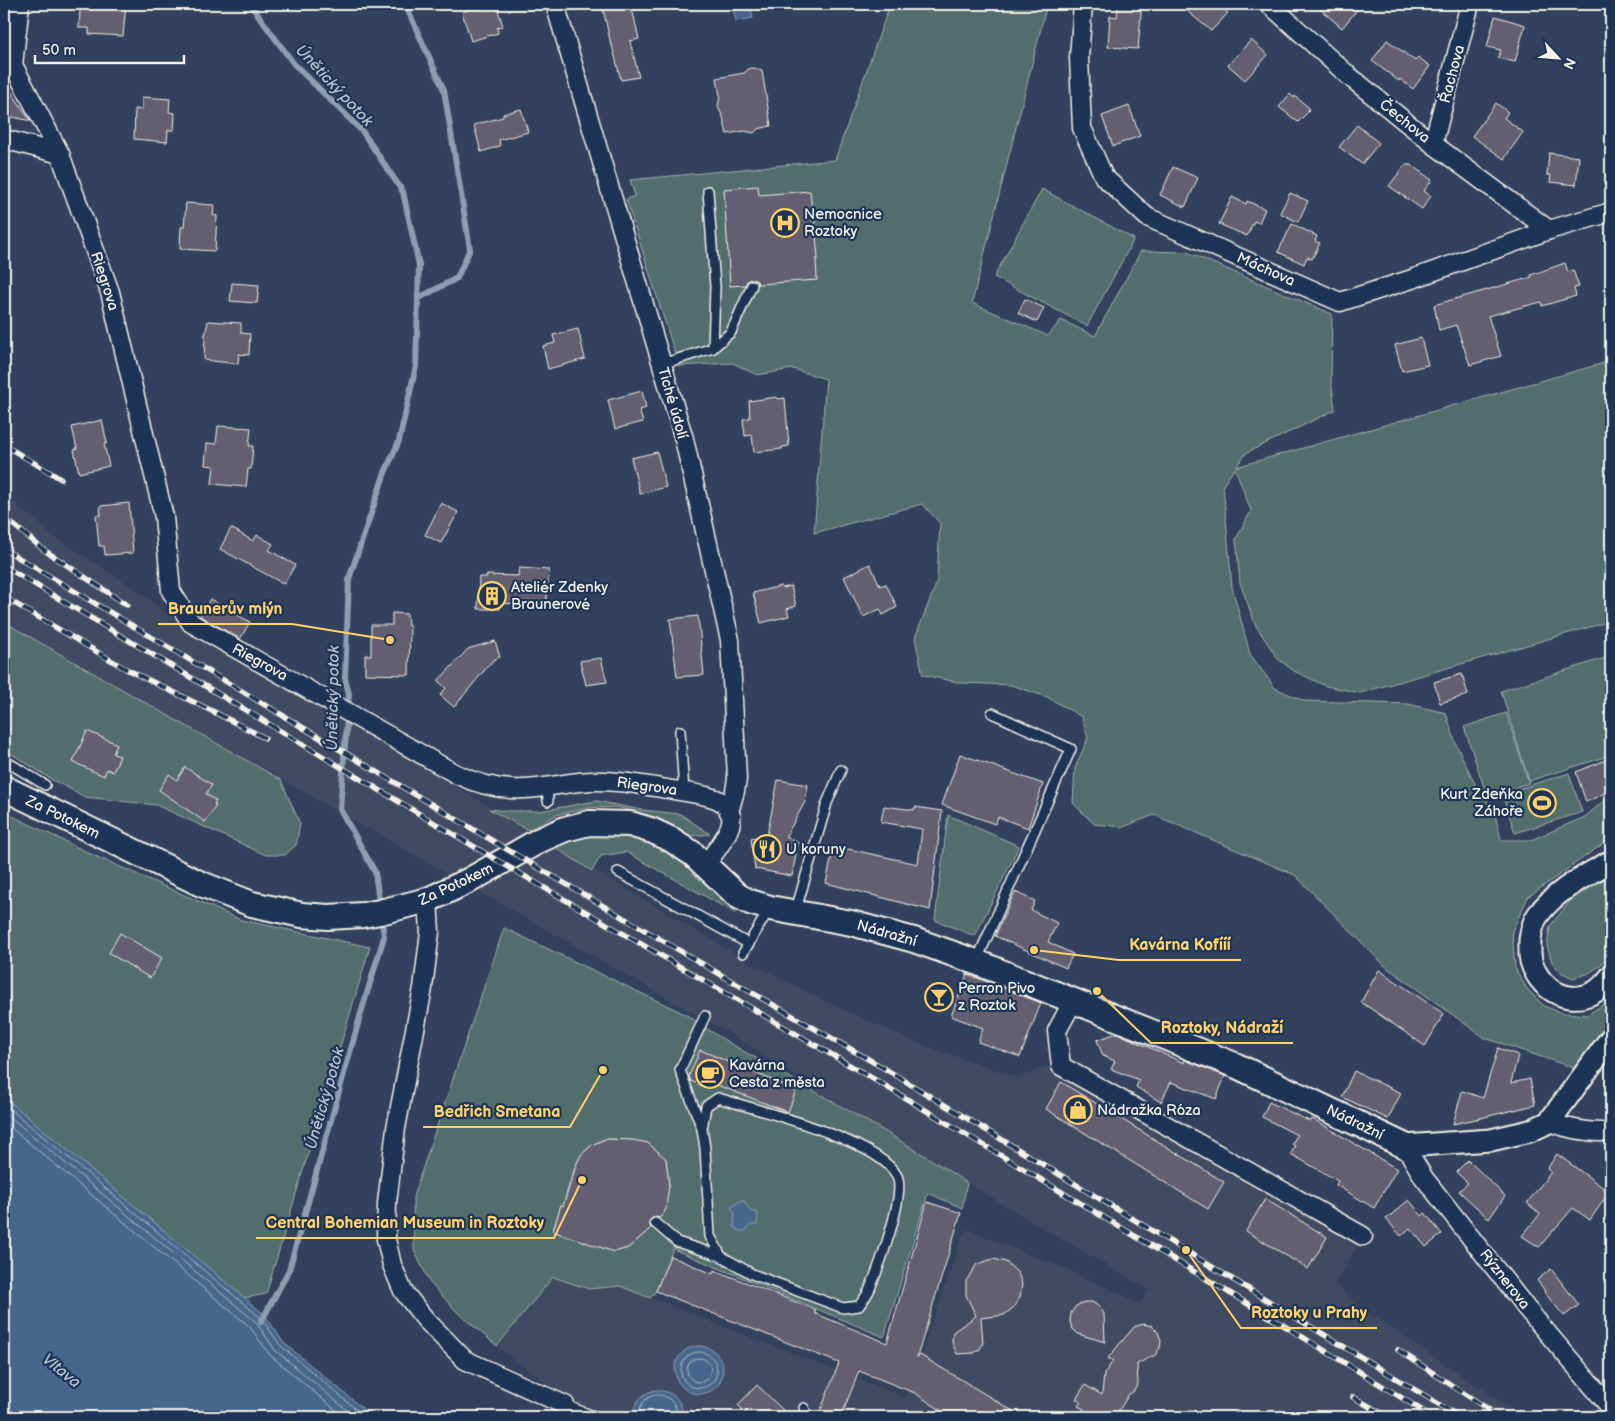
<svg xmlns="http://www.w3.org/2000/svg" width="1615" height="1421" viewBox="0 0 1615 1421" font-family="'Balsamiq Sans',sans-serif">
	<rect width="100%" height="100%" fill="#32425e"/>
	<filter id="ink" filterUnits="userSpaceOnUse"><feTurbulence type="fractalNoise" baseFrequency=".02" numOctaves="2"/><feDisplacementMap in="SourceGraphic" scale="10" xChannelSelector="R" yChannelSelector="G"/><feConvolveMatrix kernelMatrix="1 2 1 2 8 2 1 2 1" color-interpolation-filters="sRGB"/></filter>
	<g filter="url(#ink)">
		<path fill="#414b63" d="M4,494L50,534L148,598L161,610L748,962L826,1002L922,1045L1019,1078L1047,1066L1361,1239L1335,1284L1357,1305L1523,1417H570L562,1410L568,1399L497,1346L554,1277L589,1289L620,1286L906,1398L965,1229L1068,1270L1140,1304L1149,1290L967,1183L832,1101L736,1037L4,622Z"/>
		<g fill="#516e6d" stroke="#a2b0aa" fill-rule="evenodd">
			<path d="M890,4H1047L972,303L1048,336L1061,320L1095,336L1141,251L1187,252L1332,314L1331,379L1335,410L1246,453L1236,467L1611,361V621L1360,693L1326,686L1294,671L1278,659L1256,626L1240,583L1236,539L1251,511L1235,468L1223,485L1232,587L1250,654L1275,688L1304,701L1408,704L1446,713L1456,744L1477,788L1494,810L1501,840H1531L1585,817L1611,795V838L1528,897L1512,931L1515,968L1527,989L1544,1006L1562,1013L1587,1015L1604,1004L1611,996V1029L1577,1069L1485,1038L1385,966L1295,875L1154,815L1123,827L1094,824L1073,803L1075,768L1088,738L1082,717L1047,697L1011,685L962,683L923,675L915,638L937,582L940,523L922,504L814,533L826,379L793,369L757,375L733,363L679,366L626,199L635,196L630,180L835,160Z"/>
			<path d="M1042,189L1134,239L1087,326L994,277Z"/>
			<path d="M4,622L281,780L300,824L296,845L285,855H266L156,805L85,797L51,779L4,749Z"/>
			<path d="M1611,656V755L1529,781L1501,691Z"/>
			<path d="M1506,713L1529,783L1487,796L1464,727Z"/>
			<path d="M1569,773L1582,812L1515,833L1502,794Z"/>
			<path d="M596,801L642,810L680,814L710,834L692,836L655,817L617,807L586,808L556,815L528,830L489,809L507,811H540Z"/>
			<path d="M4,812L93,855L241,920L370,947L266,1294L244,1298L4,1097Z"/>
			<path d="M948,815L1019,846L975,936L935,920Z"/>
			<path d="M616,835L643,840L667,851L691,868L721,899L737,909L735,913L626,852L601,856L592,871L553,846L587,836Z"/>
			<path d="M1611,875V950L1600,966L1587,974L1573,978L1560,972L1552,962L1547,946L1550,926L1570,901Z"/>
			<path d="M504,928L687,1015C718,1038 753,1056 787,1076C848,1110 909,1144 967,1183L962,1208L928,1193L884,1337L673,1249L656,1291L650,1298L620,1286L589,1289L553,1277L497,1346L458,1313L430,1283L414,1250L413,1197ZM605,1139H614L620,1141L666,1159L669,1185L663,1214L649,1230L628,1248L614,1252L570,1236L569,1238L553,1231L561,1205L563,1206C569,1187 573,1158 591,1146C595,1143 600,1141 605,1139Z"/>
		</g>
		<g fill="#46668c" stroke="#8c9eb1">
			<path d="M732,4H750L753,18L736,21Z"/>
			<path d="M4,1097L265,1315L283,1342L373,1417H4Z"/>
			<path d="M739,1201H744L750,1211L758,1213L757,1225H750L745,1231H739L734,1227L735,1214L731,1208Z"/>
			<circle cx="699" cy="1370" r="24"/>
			<path d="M655,1390C673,1391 682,1399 683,1417H633C633,1403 641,1394 655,1390Z"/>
		</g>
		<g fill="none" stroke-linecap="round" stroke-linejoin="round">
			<g stroke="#aeb9c3" stroke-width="1">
				<path d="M4,1104L261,1318L280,1345L365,1417"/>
				<path d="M4,1112L256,1322L275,1350L355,1417"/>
				<path d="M4,1122L250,1327L270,1355L344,1417"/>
				<circle cx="699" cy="1370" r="18"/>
				<circle cx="699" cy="1370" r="12"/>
				<path d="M638,1417C640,1388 675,1387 678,1417"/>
			</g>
			<g stroke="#8c9eb1" stroke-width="6">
				<path d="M252,4L253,8L294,64L362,131L403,192L419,265L416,366L399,441L384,475L349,579L345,678L349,694L340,809L375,872L384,937L361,1013L289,1270L261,1322"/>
				<path d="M405,4L444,90L470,249L457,278L419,298"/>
			</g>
		</g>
		<g fill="#635f70" stroke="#f4f1e8">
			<path d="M91,4H126L123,36L89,34V28H79L80,9L91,10Z"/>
			<path d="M488,4H496L503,26L497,28L498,33L471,41L462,12Z"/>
			<path d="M602,4H631L639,39L630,41L639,77L621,80L612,45H611Z"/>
			<path d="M1118,4H1140L1141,14L1138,49L1108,47L1110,16L1117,17Z"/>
			<path d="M1179,4H1217L1228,13L1211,31Z"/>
			<path d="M1314,4H1362L1342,28Z"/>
			<path d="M1495,16L1525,25L1515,62L1498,58L1501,50L1487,47Z"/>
			<path d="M1251,40L1268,55L1245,80L1228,65Z"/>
			<path d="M1387,40L1415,61L1418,57L1430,66L1413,89L1400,79L1399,81L1372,61Z"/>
			<path d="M750,68H754L762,71L771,126L758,129L754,133L745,131L727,134L723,117L718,107L720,96L717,78L744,73Z"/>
			<path d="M4,81L30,120L31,121L4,115Z"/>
			<path d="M1290,94L1294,98L1295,96L1309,108L1308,110L1309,111L1298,122L1279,107Z"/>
			<path d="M142,97L170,99L169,112L175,113L174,130H168L167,142L134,139L135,109L142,110Z"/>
			<path d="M1496,103L1508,112L1504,118L1523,132L1504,159L1472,136Z"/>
			<path d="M1129,106L1140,136L1113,146L1102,116Z"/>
			<path d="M521,109L528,132L499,140L500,146L481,152L474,125L503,117V114Z"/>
			<path d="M1357,125L1379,143L1362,164L1339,147Z"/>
			<path d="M1549,153L1579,157L1576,185L1550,182L1551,175H1547Z"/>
			<path d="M1405,165H1411L1432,180L1424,191L1431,196L1422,209L1389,186Z"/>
			<path d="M1173,167L1198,178L1185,207L1160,195Z"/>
			<path d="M758,186L759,195L810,191L812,213H814L818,259H816L817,280L758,284L757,281L752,279L748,280L745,285L730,286L724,189Z"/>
			<path d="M1290,193L1308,201L1298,222L1280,213Z"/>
			<path d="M1232,197L1246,204L1247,201L1265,209L1259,223L1254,221L1247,236L1219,224Z"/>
			<path d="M186,203L214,205L213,215L217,216L215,251L180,249L181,227H184Z"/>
			<path d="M1292,224L1317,236L1315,241L1320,243L1312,259L1307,257L1304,264L1278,252Z"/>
			<path d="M1565,263L1568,272L1573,270L1579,287L1574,288L1576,296L1542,306L1541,302L1488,316L1501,356L1470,365L1456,325L1439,330L1434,305L1532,277L1531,275Z"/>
			<path d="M232,283L259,285L257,303L230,301Z"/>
			<path d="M1025,299L1044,308L1037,322L1018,313Z"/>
			<path d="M208,321L241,323V333L250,334L249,355L239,354L238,364L204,360L205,335Z"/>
			<path d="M578,329L585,359L548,369L543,346L555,343L553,335Z"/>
			<path d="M1421,338L1428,365L1402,371L1395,345Z"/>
			<path d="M642,391L646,408L639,410L643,422L615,429L608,400Z"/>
			<path d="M777,397V399L785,398L789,446L782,447V449L754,452L752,435L745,436L743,419L750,418L749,401Z"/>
			<path d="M102,420L107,443L104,444L109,466L79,473L74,450L77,449L72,427Z"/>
			<path d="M218,426L251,428L249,446H253L251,469H248L246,487L212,484L214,466L205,465L207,443L216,444Z"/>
			<path d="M657,452L666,487L640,494L631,458Z"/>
			<path d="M129,503L133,553L105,555L104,546H99L96,515H101L100,506Z"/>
			<path d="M441,503L458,512L441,543L425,535Z"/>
			<path d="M231,528L253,541L257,535L273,544L269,550L295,565L284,584L220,549Z"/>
			<path d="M870,564L880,586L886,584L897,607L883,615L880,609L863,617L844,577Z"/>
			<path d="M519,568L549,570L546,606L500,603V609H478L479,577H487V575L518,576Z"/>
			<path d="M781,586L782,588L791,586L796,606L787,609L789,616L761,623L753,593Z"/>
			<path d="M210,599L250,622L240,639L200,616Z"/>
			<path d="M392,613L407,614L408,626H410L409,675L365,674V655H371V625H392Z"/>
			<path d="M698,616L704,675L677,677L670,619Z"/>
			<path d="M495,641L500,657L493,660L454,707L440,695L446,688L438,681L468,649Z"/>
			<path d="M601,658L607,682L586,685L580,661Z"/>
			<path d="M1462,674L1468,695L1440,703L1434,682Z"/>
			<path d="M87,731L117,744L113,754L120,756L113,772L107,769L104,776L73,762Z"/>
			<path d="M960,754L1043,784L1028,828L998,817L995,824L942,805Z"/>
			<path d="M1611,758V790L1586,802L1576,772Z"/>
			<path d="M185,767L212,785L206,794L216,801L214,804L216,806L205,822L159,790L169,774L177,780Z"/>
			<path d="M778,780L808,785L805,802L786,836L798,843L792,876L755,869L751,838L767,835Z"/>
			<path d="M884,806L914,810L915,807L942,811L930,910L826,883L834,846L918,864L922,829L881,822Z"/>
			<path d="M1015,892L1035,901L1031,910L1057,923L1048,942L1073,954L1066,968L995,936Z"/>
			<path d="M120,933L162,958L150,978L109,953Z"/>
			<path d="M1379,970L1444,1014L1425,1046L1361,1002Z"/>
			<path d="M967,974L1041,1003L1020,1057L978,1042L983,1028L951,1016Z"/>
			<path d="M1117,1033L1184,1063L1185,1060L1225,1076L1216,1099L1171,1082L1161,1102L1136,1087L1139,1080L1111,1069L1115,1061L1103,1056L1097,1040Z"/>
			<path d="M1498,1048L1518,1055L1511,1083L1530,1079L1535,1105L1476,1119L1453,1124L1462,1091L1483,1098Z"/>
			<path d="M700,1050L796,1090L788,1112L704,1080L702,1086L691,1081L689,1076Z"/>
			<path d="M1354,1071L1401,1093L1388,1119L1342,1097Z"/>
			<path d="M1061,1082L1224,1182L1208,1209L1046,1109Z"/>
			<path d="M1269,1102L1309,1121L1313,1119L1397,1169L1374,1208L1336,1185L1338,1181L1291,1154L1295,1146L1292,1144L1297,1135L1262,1117Z"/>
			<path d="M605,1139L633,1140L648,1143L666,1159L669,1185L666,1209L663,1214L659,1218L656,1217L651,1219L649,1222L651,1228L628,1248L614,1252L553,1231L561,1205L563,1206L577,1163L581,1155L592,1145Z"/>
			<path d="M1557,1154L1609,1192L1590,1220L1573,1208L1539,1247L1522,1236L1540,1214L1527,1203L1551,1172L1547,1169Z"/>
			<path d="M1468,1160L1505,1196L1489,1219L1459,1191L1468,1183L1456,1172Z"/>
			<path d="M1265,1199L1327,1237L1308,1269L1246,1231Z"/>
			<path d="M1409,1200L1422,1216L1425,1213L1442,1234L1426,1247L1410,1228L1401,1236L1386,1219Z"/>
			<path d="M927,1202L961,1213L917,1357L920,1355L1023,1417H951L915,1393L859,1371L841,1417H818L839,1363L656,1291L670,1256L713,1274L714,1270L816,1310L814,1313L887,1343Z"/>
			<path d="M993,1259L1006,1262L1018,1273L1022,1284L1020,1297L1013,1308L1004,1315L981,1318L983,1343L980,1349L974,1353L957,1354L952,1342L953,1332L976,1316L966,1295V1281L977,1264Z"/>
			<path d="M1551,1269L1579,1305L1564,1316L1544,1292L1545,1291L1537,1280Z"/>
			<path d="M1084,1302H1092L1100,1307L1104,1314L1105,1342L1078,1334L1072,1328L1070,1321L1071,1313L1076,1306Z"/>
			<path d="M1143,1324L1152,1326L1158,1332L1161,1340L1160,1348L1155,1355L1137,1364L1138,1384L1133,1392L1129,1394L1115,1417H1079L1084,1409L1078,1406L1081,1402L1076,1399L1085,1385L1102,1395L1104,1374L1113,1361L1108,1358L1134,1327Z"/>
			<path d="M757,1385L790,1417H750L738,1405Z"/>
		</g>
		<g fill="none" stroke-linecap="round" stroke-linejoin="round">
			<defs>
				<g id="service">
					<path d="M708,191L715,287L713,348"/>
					<path d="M662,364L713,348L731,332L752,285"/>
					<path d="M680,731L684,792"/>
					<path d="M4,760L45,785"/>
					<path d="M547,786L548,801"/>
					<path d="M618,872L749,944"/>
					<path d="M795,913L827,803L841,770"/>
					<path d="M743,953L770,908"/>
					<path d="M976,962L1071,749L992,713"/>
					<path d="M702,1129L706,1106L718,1098C757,1110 879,1140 897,1176C906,1194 879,1267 871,1286C869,1293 863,1300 859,1306L843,1308L752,1274L721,1256L710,1236L705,1148L702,1129L680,1070L705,1016"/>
					<path d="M655,1223L677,1242L721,1256"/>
					<path d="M565,1405L596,1417"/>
					<path d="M804,1408L808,1417"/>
				</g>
				<g id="minor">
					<path d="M20,4L13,65L60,154L110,292L164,517L171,591L191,623L456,774C473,782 492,788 511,789C538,791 564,782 591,781C616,780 642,785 667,789C683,792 701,793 716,799C723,802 729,808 731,816C734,830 713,854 705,866"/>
					<path d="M555,4L684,439L730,640L737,779L735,791L729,812"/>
					<path d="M1083,4L1079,58L1082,128L1104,177L1147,217L1340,302L1412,279L1549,230L1611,212"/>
					<path d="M1269,4L1349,76L1433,144L1549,230"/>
					<path d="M4,139L60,154"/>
					<path d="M1433,144L1470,4"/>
					<path d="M428,900L430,932L423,988L396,1128L387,1203L386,1239L392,1265L403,1291L425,1319L465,1360L565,1405"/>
					<path d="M1073,1001L1057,1031L1061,1066L1363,1236"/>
					<path d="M1549,1122C1569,1129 1590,1133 1611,1132"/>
					<path d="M1405,1146L1424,1178L1527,1309L1611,1408"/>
				</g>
				<g id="tertiary">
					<path d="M1611,861C1585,876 1556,890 1538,915C1533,922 1531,932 1530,940C1530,949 1529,959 1533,967C1548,1002 1589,1009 1611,976"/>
					<path d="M1405,1146L1491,1140L1530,1131L1549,1122L1611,1038"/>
				</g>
				<path id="secondary" d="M4,788L199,883L252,904L302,915L328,917L363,915L380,912L428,900L470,880L540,840L565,829L589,823L630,824L653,831L672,840L693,854L738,896L750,902L770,908L851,923L914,940L976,962L1237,1066L1405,1146"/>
			</defs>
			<use href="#service" stroke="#f4f1e8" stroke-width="12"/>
			<use href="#minor" stroke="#f4f1e8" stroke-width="21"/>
			<use href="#tertiary" stroke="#f4f1e8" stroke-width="25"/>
			<use href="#secondary" stroke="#f4f1e8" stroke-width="28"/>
			<use href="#service" stroke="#1d3557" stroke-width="9"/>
			<use href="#minor" stroke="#1d3557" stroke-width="18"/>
			<use href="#tertiary" stroke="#1d3557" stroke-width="21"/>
			<use href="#secondary" stroke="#1d3557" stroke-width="24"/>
			<defs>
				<g id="rail">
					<path d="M4,445L61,479"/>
					<path d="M4,517L44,550L127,605"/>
					<path d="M4,549L508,850L735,983L882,1067L1460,1417"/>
					<path d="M4,566L500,862L882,1084L1283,1325L1433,1417"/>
					<path d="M4,597L126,669L214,712L265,738"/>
					<path d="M1398,1350L1500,1417"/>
					<path d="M1353,1397L1388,1417"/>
				</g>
			</defs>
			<use href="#rail" stroke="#f4f1e8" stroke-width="5.5"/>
			<use href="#rail" stroke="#1d3557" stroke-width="4" stroke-dasharray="11" stroke-linecap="butt"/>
		</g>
	</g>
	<defs>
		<symbol id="hospital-ring" viewBox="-11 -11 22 22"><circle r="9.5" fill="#1d3557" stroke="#ffd166" stroke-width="1.5"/><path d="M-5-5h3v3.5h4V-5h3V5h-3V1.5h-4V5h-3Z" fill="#ffd166"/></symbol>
		<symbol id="building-ring" viewBox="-11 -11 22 22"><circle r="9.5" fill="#1d3557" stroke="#ffd166" stroke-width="1.5"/><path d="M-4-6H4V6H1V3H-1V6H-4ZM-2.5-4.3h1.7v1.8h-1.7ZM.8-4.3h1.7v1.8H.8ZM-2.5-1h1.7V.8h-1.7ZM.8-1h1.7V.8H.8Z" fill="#ffd166"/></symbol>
		<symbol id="stadium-ring" viewBox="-11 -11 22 22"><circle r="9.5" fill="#1d3557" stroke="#ffd166" stroke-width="1.5"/><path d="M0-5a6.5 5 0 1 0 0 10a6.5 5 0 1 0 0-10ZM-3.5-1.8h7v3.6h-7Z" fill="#ffd166"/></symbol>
		<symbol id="restaurant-ring" viewBox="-11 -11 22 22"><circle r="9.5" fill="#1d3557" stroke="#ffd166" stroke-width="1.5"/><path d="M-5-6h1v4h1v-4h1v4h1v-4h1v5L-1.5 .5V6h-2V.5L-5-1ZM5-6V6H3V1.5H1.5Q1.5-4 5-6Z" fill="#ffd166"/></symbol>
		<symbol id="bar-ring" viewBox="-11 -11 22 22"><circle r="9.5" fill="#1d3557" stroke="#ffd166" stroke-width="1.5"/><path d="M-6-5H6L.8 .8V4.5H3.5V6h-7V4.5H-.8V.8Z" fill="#ffd166"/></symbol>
		<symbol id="cafe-ring" viewBox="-11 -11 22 22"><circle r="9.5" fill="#1d3557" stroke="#ffd166" stroke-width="1.5"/><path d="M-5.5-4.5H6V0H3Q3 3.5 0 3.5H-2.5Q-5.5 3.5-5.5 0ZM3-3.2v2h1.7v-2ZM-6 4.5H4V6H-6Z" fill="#ffd166"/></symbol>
		<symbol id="shop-ring" viewBox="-11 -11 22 22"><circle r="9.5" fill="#1d3557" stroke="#ffd166" stroke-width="1.5"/><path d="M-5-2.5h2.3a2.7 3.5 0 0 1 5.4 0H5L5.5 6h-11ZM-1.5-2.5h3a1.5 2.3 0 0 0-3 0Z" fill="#ffd166"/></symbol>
	</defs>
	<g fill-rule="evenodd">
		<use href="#hospital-ring" x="769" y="207" width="32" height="32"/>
		<use href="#building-ring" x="476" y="580" width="32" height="32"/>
		<use href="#stadium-ring" x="1526" y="787" width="32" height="32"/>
		<use href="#restaurant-ring" x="751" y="833" width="32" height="32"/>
		<use href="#bar-ring" x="923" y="981" width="32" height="32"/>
		<use href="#cafe-ring" x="694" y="1058" width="32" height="32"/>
		<use href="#shop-ring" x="1062" y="1094" width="32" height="32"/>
	</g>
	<g text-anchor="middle" stroke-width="4.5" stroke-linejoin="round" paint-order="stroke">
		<g font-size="15" fill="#f4f1e8" stroke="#1d3557">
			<text transform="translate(1452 74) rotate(-75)" y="5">Řachova</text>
			<text transform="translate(1405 121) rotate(39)" y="5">Čechova</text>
			<text transform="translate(1266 269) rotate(24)" y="5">Máchova</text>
			<text transform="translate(105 281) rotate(72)" y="5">Riegrova</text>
			<text transform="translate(673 403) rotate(74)" y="5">Tiché údolí</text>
			<text transform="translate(260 662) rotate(29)" y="5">Riegrova</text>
			<text transform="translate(647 786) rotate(8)" y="5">Riegrova</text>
			<text transform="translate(63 817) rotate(26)" y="5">Za Potokem</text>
			<text transform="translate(456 884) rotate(-25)" y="5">Za Potokem</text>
			<text transform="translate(887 933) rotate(16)" y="5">Nádražní</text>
			<text transform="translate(1355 1122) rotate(26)" y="5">Nádražní</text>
			<text transform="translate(1505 1279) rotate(52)" y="5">Rýznerova</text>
		</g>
		<g font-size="15" fill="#f4f1e8" stroke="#1d3557" text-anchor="start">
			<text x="804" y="219">Nemocnice<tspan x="804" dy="17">Roztoky</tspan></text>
			<text x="511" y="592">Ateliér Zdenky<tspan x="511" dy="17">Braunerové</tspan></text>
			<text x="1523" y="799" text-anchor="end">Kurt Zdeňka<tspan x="1523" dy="17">Záhoře</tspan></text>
			<text x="786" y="854">U koruny</text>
			<text x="958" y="993">Perron Pivo<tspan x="958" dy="17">z Roztok</tspan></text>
			<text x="729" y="1070">Kavárna<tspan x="729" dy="17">Cesta z města</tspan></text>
			<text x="1097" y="1115">Nádražka Róza</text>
		</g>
		<g font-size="16" font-style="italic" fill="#b7c0c8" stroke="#1d3557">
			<text transform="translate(335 85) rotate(47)" y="6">Únětický potok</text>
			<text transform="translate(332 698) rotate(-89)" y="6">Únětický potok</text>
			<text transform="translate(324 1098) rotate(-74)" y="6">Únětický potok</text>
			<text transform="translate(62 1370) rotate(39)" y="6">Vltava</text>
		</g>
	</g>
	<path fill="none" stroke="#ffd166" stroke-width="2" d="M390 640L292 624H158M1034 950L1119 960H1241M1097 991L1151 1043H1293M603 1070L570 1127H423M582 1180L554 1238H256M1186 1250L1241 1328H1377"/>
	<g fill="#ffd166" stroke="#1d3557" stroke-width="2">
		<circle cx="390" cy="640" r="5"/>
		<circle cx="1034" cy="950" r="5"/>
		<circle cx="1097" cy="991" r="5"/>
		<circle cx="603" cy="1070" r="5"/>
		<circle cx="582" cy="1180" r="5"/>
		<circle cx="1186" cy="1250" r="5"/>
	</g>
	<g font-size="16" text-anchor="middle" font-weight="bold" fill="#ffd166" stroke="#1d3557" stroke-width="4.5" stroke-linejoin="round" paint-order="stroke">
		<text x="225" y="614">Braunerův mlýn</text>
		<text x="1180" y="950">Kavárna Kofííí</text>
		<text x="1222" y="1033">Roztoky, Nádraží</text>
		<text x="497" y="1117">Bedřich Smetana</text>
		<text x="405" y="1228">Central Bohemian Museum in Roztoky</text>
		<text x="1309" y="1318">Roztoky u Prahy</text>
	</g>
	<rect width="1615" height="1421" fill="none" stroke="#1d3557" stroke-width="20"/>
	<rect x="10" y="10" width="1595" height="1401" fill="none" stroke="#f4f1e8" stroke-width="2" filter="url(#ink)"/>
	<g transform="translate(1558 58) rotate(116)" stroke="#1d3557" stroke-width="4" paint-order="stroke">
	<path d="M0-4L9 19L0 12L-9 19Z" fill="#f4f1e8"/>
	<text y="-8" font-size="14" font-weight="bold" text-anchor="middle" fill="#f4f1e8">N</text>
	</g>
	<path d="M35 55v8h149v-8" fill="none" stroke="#f4f1e8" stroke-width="2.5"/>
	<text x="42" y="55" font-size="15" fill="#f4f1e8" stroke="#1d3557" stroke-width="4" paint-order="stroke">50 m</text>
</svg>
